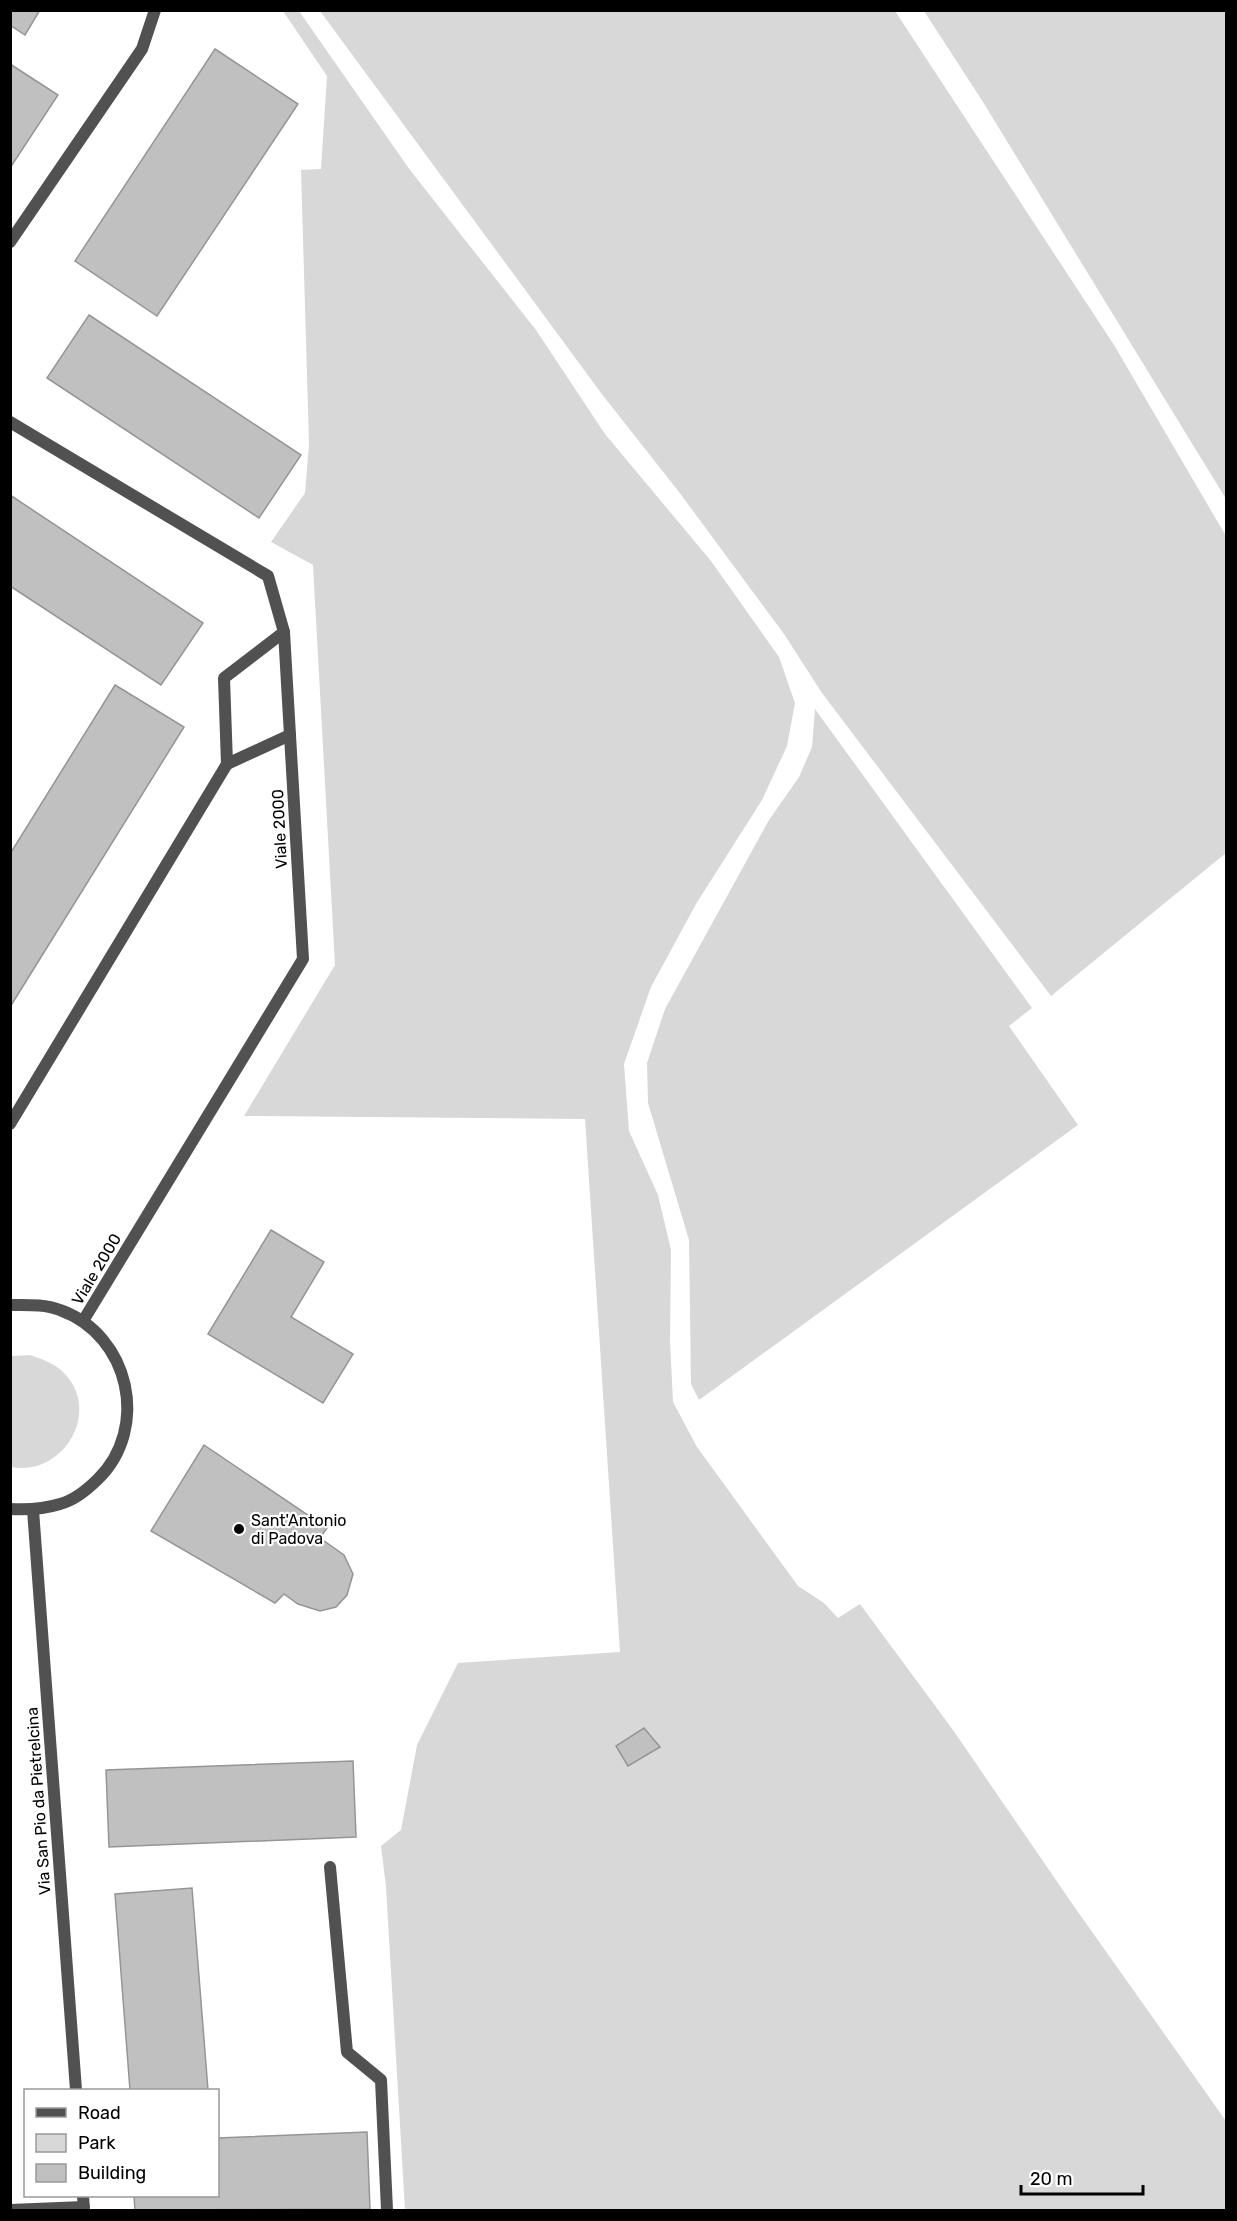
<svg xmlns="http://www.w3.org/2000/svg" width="1237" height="2221" viewBox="0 0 1237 2221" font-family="Rubik,sans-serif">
	<rect width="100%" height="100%" fill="#fff"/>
	<g fill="#d8d8d8">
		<path d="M283,11H299L410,170L536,330L605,434L711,561L779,657L795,703L787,746L762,800L696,904L651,987L624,1064L629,1131L658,1195L671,1250L670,1340L673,1402L697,1447L798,1586L824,1603L838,1618L860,1604L953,1730L1071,1902L1226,2121V2210H405L386,1887L381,1846L401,1830L417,1745L458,1663L620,1652L585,1119L244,1116L335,965L313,565L271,542L305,493L309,444L301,170L321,169L327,76Z"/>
		<path d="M320,11H895L1114,345L1226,536V853L1051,996L822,693L784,634L679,492L601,393Z"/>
		<path d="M924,11H1226V499L983,102Z"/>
		<path d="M815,709L1032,1008L1009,1026L1078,1125L699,1400L691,1384L689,1240L648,1103L647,1063L665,1009L769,820L799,777L812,747Z"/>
		<path d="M30,1355C42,1359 53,1363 63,1372C103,1411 63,1477 11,1467V1356Z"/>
	</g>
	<g fill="#c0c0c0" stroke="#959595" stroke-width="1.5">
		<path d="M10,10H40L25,35L10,25Z"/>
		<path d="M215,49L298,104L157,316L75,261Z"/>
		<path d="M10,64L58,95L10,168Z"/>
		<path d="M89,315L301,455L259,518L47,378Z"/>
		<path d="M10,495L203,623L161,685L10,586Z"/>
		<path d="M115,685L184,727L10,1007V854Z"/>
		<path d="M271,1230L324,1262L291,1317L353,1354L323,1403L208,1334Z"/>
		<path d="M204,1445L327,1528L320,1538L344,1555L353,1574L347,1595L336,1607L320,1611L298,1604L284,1594L275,1603L151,1531Z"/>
		<path d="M644,1728L660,1747L628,1766L616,1746Z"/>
		<path d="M353,1761L356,1837L109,1847L106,1770Z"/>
		<path d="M192,1888L208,2090H130L115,1894Z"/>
		<path d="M367,2132L370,2209L135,2210L134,2196H218V2138Z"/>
	</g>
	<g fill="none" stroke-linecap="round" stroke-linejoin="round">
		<g stroke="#515151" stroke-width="12">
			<path d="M10,242L142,49L155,10"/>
			<path d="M10,422L268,576L284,632L303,959L83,1321"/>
			<path d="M227,764L290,735"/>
			<path d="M10,1124L227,764L224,678L284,632"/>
			<path d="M10,1305C27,1305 45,1304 60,1310C130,1335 150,1428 98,1479C88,1489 75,1500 60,1504C44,1509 28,1510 10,1509"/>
			<path d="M33,1510L76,2090"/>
			<path d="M330,1867L347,2052L381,2080L387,2210"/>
			<path d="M83,2196L84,2210"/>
			<path d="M10,2210L84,2207"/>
		</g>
	</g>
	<circle fill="#000" stroke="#fff" stroke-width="2" cx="239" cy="1529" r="6"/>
	<g text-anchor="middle" stroke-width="4.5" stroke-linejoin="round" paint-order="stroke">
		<g font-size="16" fill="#000" stroke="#fff">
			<text transform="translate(279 829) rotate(-93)" y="6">Viale 2000</text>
			<text transform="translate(96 1269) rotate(-59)" y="6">Viale 2000</text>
			<text transform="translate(38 1801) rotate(-94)" y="6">Via San Pio da Pietrelcina</text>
		</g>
		<g font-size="16" fill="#000" stroke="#fff" text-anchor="start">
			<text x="251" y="1526">Sant'Antonio<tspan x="251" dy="18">di Padova</tspan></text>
		</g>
	</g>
	<rect width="1237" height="2221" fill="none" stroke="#000000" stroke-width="24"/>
	<rect x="24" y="2089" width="195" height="108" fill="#ffffff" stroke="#999999" stroke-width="1.5"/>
	<rect x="36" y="2108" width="30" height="9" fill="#515151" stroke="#999999" stroke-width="1.5"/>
	<text x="78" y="2119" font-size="18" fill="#000000">Road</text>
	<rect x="36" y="2134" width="30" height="18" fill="#d8d8d8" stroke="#999999" stroke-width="1.5"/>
	<text x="78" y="2149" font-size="18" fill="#000000">Park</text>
	<rect x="36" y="2164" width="30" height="18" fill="#c0c0c0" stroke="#999999" stroke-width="1.5"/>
	<text x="78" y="2179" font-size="18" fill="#000000">Building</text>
	<path d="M1021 2185v9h122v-9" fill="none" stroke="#000000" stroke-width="3"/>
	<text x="1030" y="2185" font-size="18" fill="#000000" stroke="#ffffff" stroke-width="4.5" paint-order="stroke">20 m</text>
</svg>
